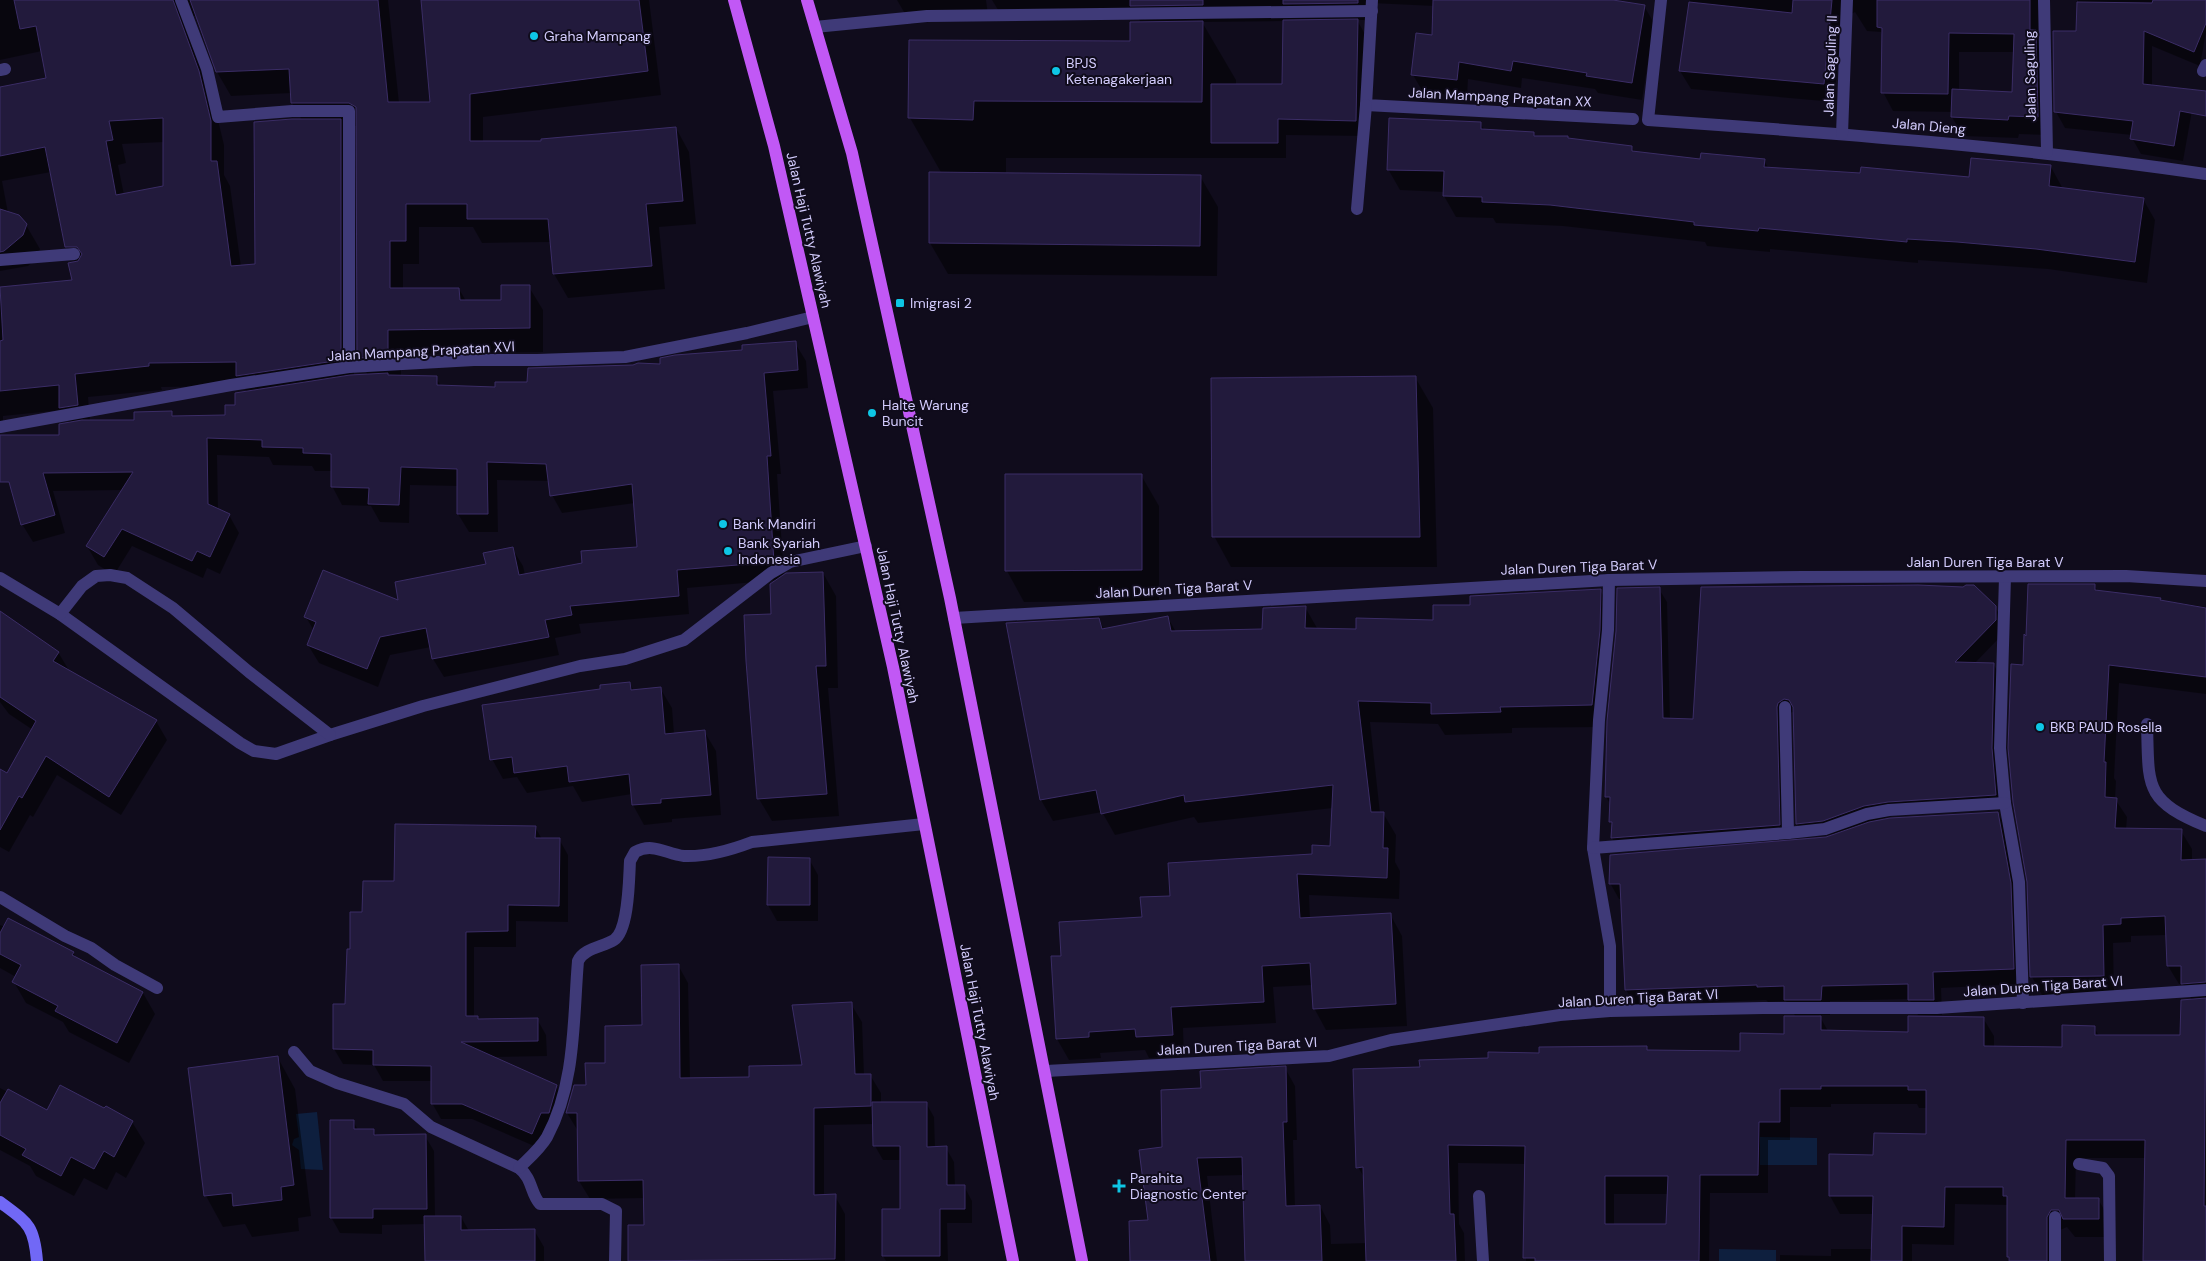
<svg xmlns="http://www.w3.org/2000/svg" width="2206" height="1261" viewBox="0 0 2206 1261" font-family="'DM Sans',sans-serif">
	<rect width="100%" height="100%" fill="#100c1c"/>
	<g fill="#0e1f3e">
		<path d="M317,1112L323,1170L301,1169L299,1150L292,1145L294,1139L299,1137L296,1114Z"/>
		<path d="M1760,1137L1817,1138V1165H1760Z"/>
		<path d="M1719,1249L1776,1250V1261H1719Z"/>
	</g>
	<g fill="#0007" fill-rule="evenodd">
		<path d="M0,0H388L399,103H431L422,0H649L661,95L483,117V142H542L676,128L689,152L696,224L659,227L665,289L568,298L554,274L551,242L482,243L473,227H419V264H403V289H459L466,301H503L529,287L543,310V352L401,354V377L436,378L441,386L496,388L662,365L795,343L806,361L808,388L773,391L781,474H777L784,577L823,573L836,596L838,688H828L839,816L772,821L759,799L747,661L772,615L778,580L687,588L689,614L579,624L581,633L555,638L559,655L513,664L444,677L433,659L431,647L390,655L378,687L319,663L308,645L314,631L306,617L400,602L487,565L512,548L523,566L525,575L584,564L638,548L635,503L562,513L552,495L550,481L497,480L498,532H469L458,514V486L410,485L409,523L380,522L371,506L342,505L332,486V471H315L312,466L273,465L269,457L217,455L218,510L229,515L239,533L220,574L207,568L203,578L132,546L114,575L98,565L87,546L123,490L53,491L65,533L33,542L22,524L0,448V436H61L70,424L62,410L3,416V422H0V288L73,281L76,263L66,246L51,172L2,181L8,213L26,225L40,249L36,259L28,266L0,271V88L48,79L42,51L0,60ZM193,16H197L217,72L231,96L292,93V103L302,120L256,265L241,267L230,186L224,175V145ZM344,126H358V358L368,375L354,376V144ZM164,142V187L124,195L118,165L126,163L122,144ZM243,386L247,392L226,416L174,417L171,412L135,422H90L88,397L162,390L161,387Z"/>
		<path d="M897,0H986L988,15L911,24Z"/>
		<path d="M992,0H1618V2L1644,6L1654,23L1642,100L1598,93L1595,89L1522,78L1521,88L1468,79L1467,97L1423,92L1413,75L1433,36L1434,6L1371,3V20H1357L1366,36L1365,136L1286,135V158H1006V174L1200,176L1218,207L1217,276L948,274L930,243L942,174L910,118L1131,43L1141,23L1138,17L1000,13ZM1284,21L1283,85H1236V80L1202,22Z"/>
		<path d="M1690,0H2041L2048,135L2019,134L2018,138L1963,136L1952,117L1953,112L1893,111L1883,92V37L1881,32L1867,31L1855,12L1850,15L1841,30L1834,102L1691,89L1680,71ZM1959,52H2015L2013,93L1959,91Z"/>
		<path d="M2078,0H2206V32L2200,66L2152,46V86L2193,105L2183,161L2141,154L2132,138V135L2065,128L2056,112L2077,33Z"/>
		<path d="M1480,123L1485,131L1533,133L1536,137L1632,147L1635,153L1701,160L1764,161L1769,169L1970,178L2051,167L2063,189L2143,199L2155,220L2147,283L2048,269L1918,260V263L1770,249V252L1707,246L1705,242L1563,226L1496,223L1493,218L1456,217L1444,196V192L1400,190L1388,169Z"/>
		<path d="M1415,377L1433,408L1437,567H1231L1214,536Z"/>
		<path d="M1141,475L1159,506V601L1024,602L1007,571Z"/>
		<path d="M2094,585L2098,591L2206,607V694L2119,683L2114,778L2116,781L2115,799L2127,817L2126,830L2181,831L2192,849V860H2206V1261H2144L2146,1158H2076L2075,1199H2098L2109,1218V1237H2075L2067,1227L2058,1231L2057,1261H2008V1205L1955,1204L1954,1245L1912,1244V1261H1780V1255L1831,1256V1249H1873L1874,1214H1840L1830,1196L1875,1156L1927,1135V1108H1919L1917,1104H1831V1107H1790V1140H1768V1193H1710L1709,1261H1526V1164L1458,1163L1459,1224L1464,1233L1465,1261H1247L1244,1175L1207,1176L1217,1261H1131L1149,1222L1163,1148L1203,1090L1285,1068L1295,1086L1297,1140H1293L1295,1207L1320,1206L1330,1225L1331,1244L1367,1243L1365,1179L1358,1167L1421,1068L1541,1054L1646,1048L1648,1051L1741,1052L1785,1035L1796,1017L1786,1001L1768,1002L1766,1000L1635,1005L1626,990L1622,899H1619L1610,883L1826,838L1836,834L1805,837L1797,824L1795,713L1792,712L1785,716L1787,839L1620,852L1612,838L1613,827L1610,822L1611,805L1606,797L1659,589L1667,602L1670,720H1694L1995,607L2003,621V634L1974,664L1994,665L2001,678L2003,809L1896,815L1864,823L1998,813L2006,828L2019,899L2022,984L1941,988L1942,1015H1918L1909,999L1830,1001V1015H1819L1828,1031L1909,1033L1983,1018L1994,1036V1048L2063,1049L2094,1027L2099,1036H2181L2192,1000L2183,984H2179L2168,966L2167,935L2131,936V942L2113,943L2114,994L2042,995L2032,977L2024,666ZM1614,1194H1668V1226L1614,1225Z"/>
		<path d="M1600,590L1612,611L1604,727L1512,728V733L1445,735L1438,724L1370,722L1380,813H1383L1396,835L1395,862L1400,871L1399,899L1309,895L1310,919L1390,914L1402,936L1407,1026L1326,1030L1314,1008L1312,985L1273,987L1276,1023L1183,1028L1184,1056L1149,1058L1145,1050L1100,1053L1101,1058L1069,1060L1057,1039L1062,957L1143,919L1172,897L1313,855L1331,847L1333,808L1198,823L1194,817L1115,835L1102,812L1053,821L1041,800L1098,619L1105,630L1168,618L1176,632L1263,630L1305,607L1317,628L1357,631L1434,622L1472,607Z"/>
		<path d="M0,625L58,652L70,672L156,721L167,740L121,815L57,775L33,817L30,815L9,852L0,847V771L7,775L33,730L9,714L0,702Z"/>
		<path d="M630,684L634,691L660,688L672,708L674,734L704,731L716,751L721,815L672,819V822L644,825L633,805L632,794L582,802L573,786L527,793L517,777L503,779L492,759L602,690Z"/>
		<path d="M535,827L542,839H559L568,855V922L516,921V947H474V1017H478L480,1020L537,1019L546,1035L547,1056L492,1057L556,1086L566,1101L541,1149L472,1119H441L432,1103V1081H383L374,1065L343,1064L334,1049L347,1006L351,951L364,913L395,883Z"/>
		<path d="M769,859H809L818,875V921H777L768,905Z"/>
		<path d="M0,925L73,953L77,959L143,993L155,1014L129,1063L69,1032L63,1022L26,1003L14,982L16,977L0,968Z"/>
		<path d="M678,965L688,983L690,1079L750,1078L804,1066L851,1004L862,1022L864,1075H870L881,1093V1103H926L934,1117L935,1148H946L954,1162L955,1186H964L972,1201V1223H947L948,1261H886L883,1256L902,1210L901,1160H883L875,1146L874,1124L824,1125V1196H835L845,1214V1261H630L629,1226H645V1198L590,1199L579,1181L578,1131L567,1113L575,1086H587L643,1026Z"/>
		<path d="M278,1058L295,1089L311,1216L298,1218L299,1231L252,1237L245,1224L223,1227L206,1196L190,1069Z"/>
		<path d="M0,1088L47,1112L105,1110L132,1122L145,1143L126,1178L116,1172L107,1190L84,1178L74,1196L36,1176L30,1166L0,1150Z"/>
		<path d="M353,1121L358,1130H373L377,1136H425L434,1151L435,1217H461L469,1231L534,1230L544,1247V1261H426V1224L382,1225V1234L340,1233L331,1217Z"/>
	</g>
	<g fill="#221a3c" stroke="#3b2d66" fill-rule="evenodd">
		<path d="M14,0H173L199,71L211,121V161H217L231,266L255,264L254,122L292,119H341V360L236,376V362L149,363V366L75,374L78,405L59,408V385L0,391V341L3,340L0,287L72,280L68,263L78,261L82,254L77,247H65L45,147L0,156V87L46,78L36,26L20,29ZM163,118V186L116,195L106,141L113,140L109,121Z"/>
		<path d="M190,0H378L388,102H430L421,0H639L648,71L470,94V141H541V139L676,127L683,201L646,204L652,266L553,274L548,219H467V204H406V241H390V288H459L460,300H501V285H530V328L388,330V357L357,358L356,107L349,103H291L289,69L216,72Z"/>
		<path d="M1130,0H1203V5L1130,6Z"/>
		<path d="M1283,0H1358V3L1283,4Z"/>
		<path d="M1433,0H1613L1645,5L1632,83L1586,76L1587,73L1513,61L1511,71L1459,62L1457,80L1411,75L1416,33L1432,35Z"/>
		<path d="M1793,0H1832L1824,84L1679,71L1689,2L1792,13Z"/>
		<path d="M1877,0H2030V30H2036L2038,117L2009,116L2008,120L1951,117L1952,89L2012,92L2014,34L1949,33L1948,94L1881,93L1882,28L1877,27Z"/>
		<path d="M2153,0H2206V23L2194,52L2144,31L2143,84L2206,91V116L2180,111L2174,146L2130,139L2133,121L2054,112L2053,31H2076L2077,2L2152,3Z"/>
		<path d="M1358,19L1356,121L1278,119V143H1211V84H1282L1283,20Z"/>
		<path d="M1203,21L1202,102L974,101L973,120L908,118L909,40L1130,41V22Z"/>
		<path d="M1389,118L1481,122V129L1534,132V136H1568V138L1632,146V151L1700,159L1701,153L1765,159L1764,167L1860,173L1861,167L1969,177L1971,158L2051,165L2049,186L2144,198L2135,262L2036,249L1957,242L1907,239V242L1759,228L1758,231L1694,225V222L1550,205L1482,202V197L1443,196L1444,171L1387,170Z"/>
		<path d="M929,172L1201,175L1200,246L929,243Z"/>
		<path d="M0,209L19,215L27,224L23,235L4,251L0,252Z"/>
		<path d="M796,341L798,370L764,373L771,456H767L774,562L677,570L679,596L570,606L572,615L545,620L549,637L432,659L426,628L380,637L367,669L307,645L316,622L304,617L323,570L398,600L395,582L486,564L483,553L513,547L519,575L582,563L581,551L637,547L632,484L550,496L546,464L487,462L488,514H457V469L401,467L399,505L368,504L369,488L331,487V454L303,453V448L262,447V440L207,438L208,504L230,514L210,557L197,551L192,561L122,529L104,557L86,546L133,472L43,473L55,515L21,525L9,482H0V435H59V424L82,420H134V412L172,411V416L225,415V405H235V393L350,375L388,373V375L437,376V385L495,387V382H527L528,368L633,365L638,363L660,364V358L675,355L742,350V345Z"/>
		<path d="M1416,376L1420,537H1212L1211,378Z"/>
		<path d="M1005,474H1142V570L1005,571Z"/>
		<path d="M823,572L826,666H816L827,794L757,799L746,661L744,615L771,614L770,584L786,573Z"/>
		<path d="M2028,584H2095V590L2161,598L2160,600L2206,608V677L2109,665L2104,762H2106L2105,797L2117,798L2115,828L2182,829L2181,860L2206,859V982L2181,984V966H2167L2165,916L2121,918V924L2103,925L2104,976L2030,977L2027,882L2013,802L2008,748L2011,664L2023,665L2024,634L2026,636Z"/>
		<path d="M1918,585L1963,587L1966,585H1974L1996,606V620L1955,662L1994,663L1992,748L1996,795L1888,802L1864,806L1823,821L1796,824L1793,707L1789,700L1784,699L1778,703L1777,707L1780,825L1611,838L1612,822H1609L1610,797H1605L1607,721L1616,631L1617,588L1660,587L1663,718L1693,719L1701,587Z"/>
		<path d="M1601,589L1600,630L1592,705L1500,707L1501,712L1431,714V703L1358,701L1371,812H1384L1383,848H1388L1387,878L1297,874L1300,918L1391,913L1396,1004L1313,1009L1310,963L1262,966L1264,1002L1171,1007L1173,1035L1136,1037L1135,1029L1089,1032V1037L1056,1039L1051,956H1061L1059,922L1142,917L1140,897L1170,896L1168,863L1312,854V845L1330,846L1333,785L1185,802L1184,795L1101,814L1096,790L1040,800L1006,623L1099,618L1102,629L1168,616L1171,631L1262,629L1263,608L1306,606L1305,628L1356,629V618L1433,620V605H1470V596Z"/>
		<path d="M0,611L59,652L53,661L157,720L109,797L46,756L22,798L19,796L0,830V769L7,773L36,721L0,697Z"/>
		<path d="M630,682L631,690L661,687L665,734L705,730L711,795L661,799V803L632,805L629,774L569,782L567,766L514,773L512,757L490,760L482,705L600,689V685Z"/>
		<path d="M1998,812L2011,883L2014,969L1933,972L1934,1000H1908V984L1822,986L1821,1000H1784V986L1757,987V985L1625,990L1620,884H1609L1610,855L1826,837L1869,822L1890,818Z"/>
		<path d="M395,824L536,826L535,838H560L559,906L508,905V931L466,932V1016H478V1019L538,1018V1041L461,1042L557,1085L549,1113H541L532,1134L462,1104H431V1066L373,1065V1050L333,1049V1004H345L347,949H350V912H362L363,881H394Z"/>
		<path d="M768,857L810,858V905H767Z"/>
		<path d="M8,918L74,952L72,955L143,992L117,1043L55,1011L58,1006L12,982L21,965L0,954V933Z"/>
		<path d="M679,964L680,1078L749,1077V1066L802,1065L792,1005L852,1002L855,1074H871V1106L814,1108V1195L836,1194L835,1259L628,1261V1225H644L643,1180L578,1181L577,1113H566L574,1085H586L585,1063H605V1026L642,1025L641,965Z"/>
		<path d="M2206,998L2204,1206H2206V1261H2143L2145,1140H2066L2065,1198H2099V1219H2063L2059,1210H2051L2047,1217V1261H2009V1257H2007V1196H2003V1187H1945L1944,1227L1902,1226V1261H1871L1873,1196H1829V1154L1873,1155L1874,1133L1926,1134V1090H1908V1086H1821V1089H1780V1122H1759L1758,1175H1700L1699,1261H1535V1258H1523L1525,1146L1448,1145L1450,1214H1454L1456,1261H1366L1363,1167L1356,1168L1353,1069L1420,1067L1419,1060L1488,1058V1052L1539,1053V1047L1647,1046V1050L1740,1051V1033L1784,1034V1016H1821V1030L1908,1032V1016L1984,1017V1046L2062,1047V1025L2095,1026V1035H2180L2181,1000ZM1605,1176H1668L1666,1224H1605Z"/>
		<path d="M278,1056L294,1185L281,1187L282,1200L233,1206L232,1193L204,1196L188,1068Z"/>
		<path d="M1286,1066L1287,1122H1283L1286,1206L1320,1205L1322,1261H1245L1242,1157L1197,1158L1210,1261H1130L1129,1221L1148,1220L1139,1150L1162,1147L1161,1090L1201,1088L1200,1071Z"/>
		<path d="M60,1085L104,1108L106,1106L133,1121L114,1157L104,1151L94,1169L71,1157L61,1176L22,1155L26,1149L0,1135V1103L8,1089L47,1110Z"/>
		<path d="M872,1102H927V1147L947,1146V1185H965V1209H940V1256H882V1209H900V1146H873Z"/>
		<path d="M330,1120H354V1129H374V1135L426,1134L427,1209H373V1218H330Z"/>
		<path d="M424,1216H461V1230L535,1229V1261H425Z"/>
	</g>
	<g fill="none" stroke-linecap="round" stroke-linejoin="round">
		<g stroke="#3f3a78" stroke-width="12">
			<path d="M181,0L207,69L218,117L292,111H349V367"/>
			<path d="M1372,0L1366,105L1633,119"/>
			<path d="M1661,0L1648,120C1835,133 2021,147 2206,174"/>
			<path d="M2044,0L2047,152"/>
			<path d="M815,27L927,16L1372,11"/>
			<path d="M0,70L5,69"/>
			<path d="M2203,71L2206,65"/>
			<path d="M1842,134L1847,0"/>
			<path d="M1357,209L1366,105"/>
			<path d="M0,260L74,254"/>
			<path d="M0,427L231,385L349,367L474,360H537L625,357L747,333L813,317"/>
			<path d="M2005,577L2000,748L2005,803L2019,882L2023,1003"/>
			<path d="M0,578L60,614L240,743L254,751L276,754L330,735L423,706L580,666L625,659L684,640L771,573L790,562L866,546"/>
			<path d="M1609,580L1608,630L1599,720L1593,848L1610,946V1011"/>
			<path d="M60,614L82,586L96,576L110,575L127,578L173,608L249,672L330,735"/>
			<path d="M954,618L1609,580L1802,577L2126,576L2206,581"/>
			<path d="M1785,707L1788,833"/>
			<path d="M2147,724C2149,786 2143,800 2206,826"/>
			<path d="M1593,848L1788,833L1825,829L1867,814L1889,810L2005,803"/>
			<path d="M0,897L65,936L91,948L115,965L157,988"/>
			<path d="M294,1052L310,1071L337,1083L404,1104L431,1127L519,1168C533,1179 530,1193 540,1204H602L616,1211L615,1261"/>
			<path d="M1046,1071L1329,1056L1391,1040L1560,1015L1610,1011L1763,1008H1937L2206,990"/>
			<path d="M2079,1164L2103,1168L2109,1176L2110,1261"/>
			<path d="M519,1168C528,1159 540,1149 547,1137C576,1083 573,1020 578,961C584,948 603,947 614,940C629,930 629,878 630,861L635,852C653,842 666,854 684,856C706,857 731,850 752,842L924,824"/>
			<path d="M1479,1196L1483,1261"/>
			<path d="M2055,1261V1217"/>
		</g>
		<path stroke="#7168f6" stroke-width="12" d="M0,1202C28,1223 34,1225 37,1261"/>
		<g stroke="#c158f5" stroke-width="12">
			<path d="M734,0L774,146L893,667L1013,1261"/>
			<path d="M807,0L852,153L950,598L1082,1261"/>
		</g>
	</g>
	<g fill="#0ec6e5" stroke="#100c1c" stroke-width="2">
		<circle cx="534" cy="36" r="5"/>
		<circle cx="1056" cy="71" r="5"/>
		<rect x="895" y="298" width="10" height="10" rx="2.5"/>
		<circle cx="872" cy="413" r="5"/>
		<circle cx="723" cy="524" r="5"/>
		<circle cx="728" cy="551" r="5"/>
		<circle cx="2040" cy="727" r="5"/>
		<path d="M1116.5 1178.5h5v5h5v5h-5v5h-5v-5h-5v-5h5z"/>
	</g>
	<g text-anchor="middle" stroke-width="4" stroke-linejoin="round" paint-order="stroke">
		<g font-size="14" fill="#d2cbfc" stroke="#100c1c" text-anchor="start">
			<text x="544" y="41">Graha Mampang</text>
			<text x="1066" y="68">BPJS<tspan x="1066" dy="16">Ketenagakerjaan</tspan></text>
			<text x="910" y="308">Imigrasi 2</text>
			<text x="882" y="410">Halte Warung<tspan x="882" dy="16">Buncit</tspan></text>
			<text x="733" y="529">Bank Mandiri</text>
			<text x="738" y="548">Bank Syariah<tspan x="738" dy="16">Indonesia</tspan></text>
			<text x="2050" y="732">BKB PAUD Rosella</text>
			<text x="1130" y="1183">Parahita<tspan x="1130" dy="16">Diagnostic Center</tspan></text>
		</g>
		<g font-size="14" fill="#d2cbfc" stroke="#100c1c">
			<text transform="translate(1830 66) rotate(-88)" y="5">Jalan Saguling II</text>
			<text transform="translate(2030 76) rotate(-91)" y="5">Jalan Saguling</text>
			<text transform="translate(1500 97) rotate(3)" y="5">Jalan Mampang Prapatan XX</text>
			<text transform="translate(1929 126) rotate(5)" y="5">Jalan Dieng</text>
			<text transform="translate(809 230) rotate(77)" y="5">Jalan Haji Tutty Alawiyah</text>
			<text transform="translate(421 351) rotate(-3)" y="5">Jalan Mampang Prapatan XVI</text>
			<text x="1985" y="567">Jalan Duren Tiga Barat V</text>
			<text transform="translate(1579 567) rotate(-2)" y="5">Jalan Duren Tiga Barat V</text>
			<text transform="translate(1174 589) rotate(-3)" y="5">Jalan Duren Tiga Barat V</text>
			<text transform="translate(898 625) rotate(78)" y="5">Jalan Haji Tutty Alawiyah</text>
			<text transform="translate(2043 986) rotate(-4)" y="5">Jalan Duren Tiga Barat VI</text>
			<text transform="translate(1638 998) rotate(-3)" y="5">Jalan Duren Tiga Barat VI</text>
			<text transform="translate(980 1022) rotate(79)" y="5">Jalan Haji Tutty Alawiyah</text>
			<text transform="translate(1237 1046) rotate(-3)" y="5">Jalan Duren Tiga Barat VI</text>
		</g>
	</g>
</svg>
